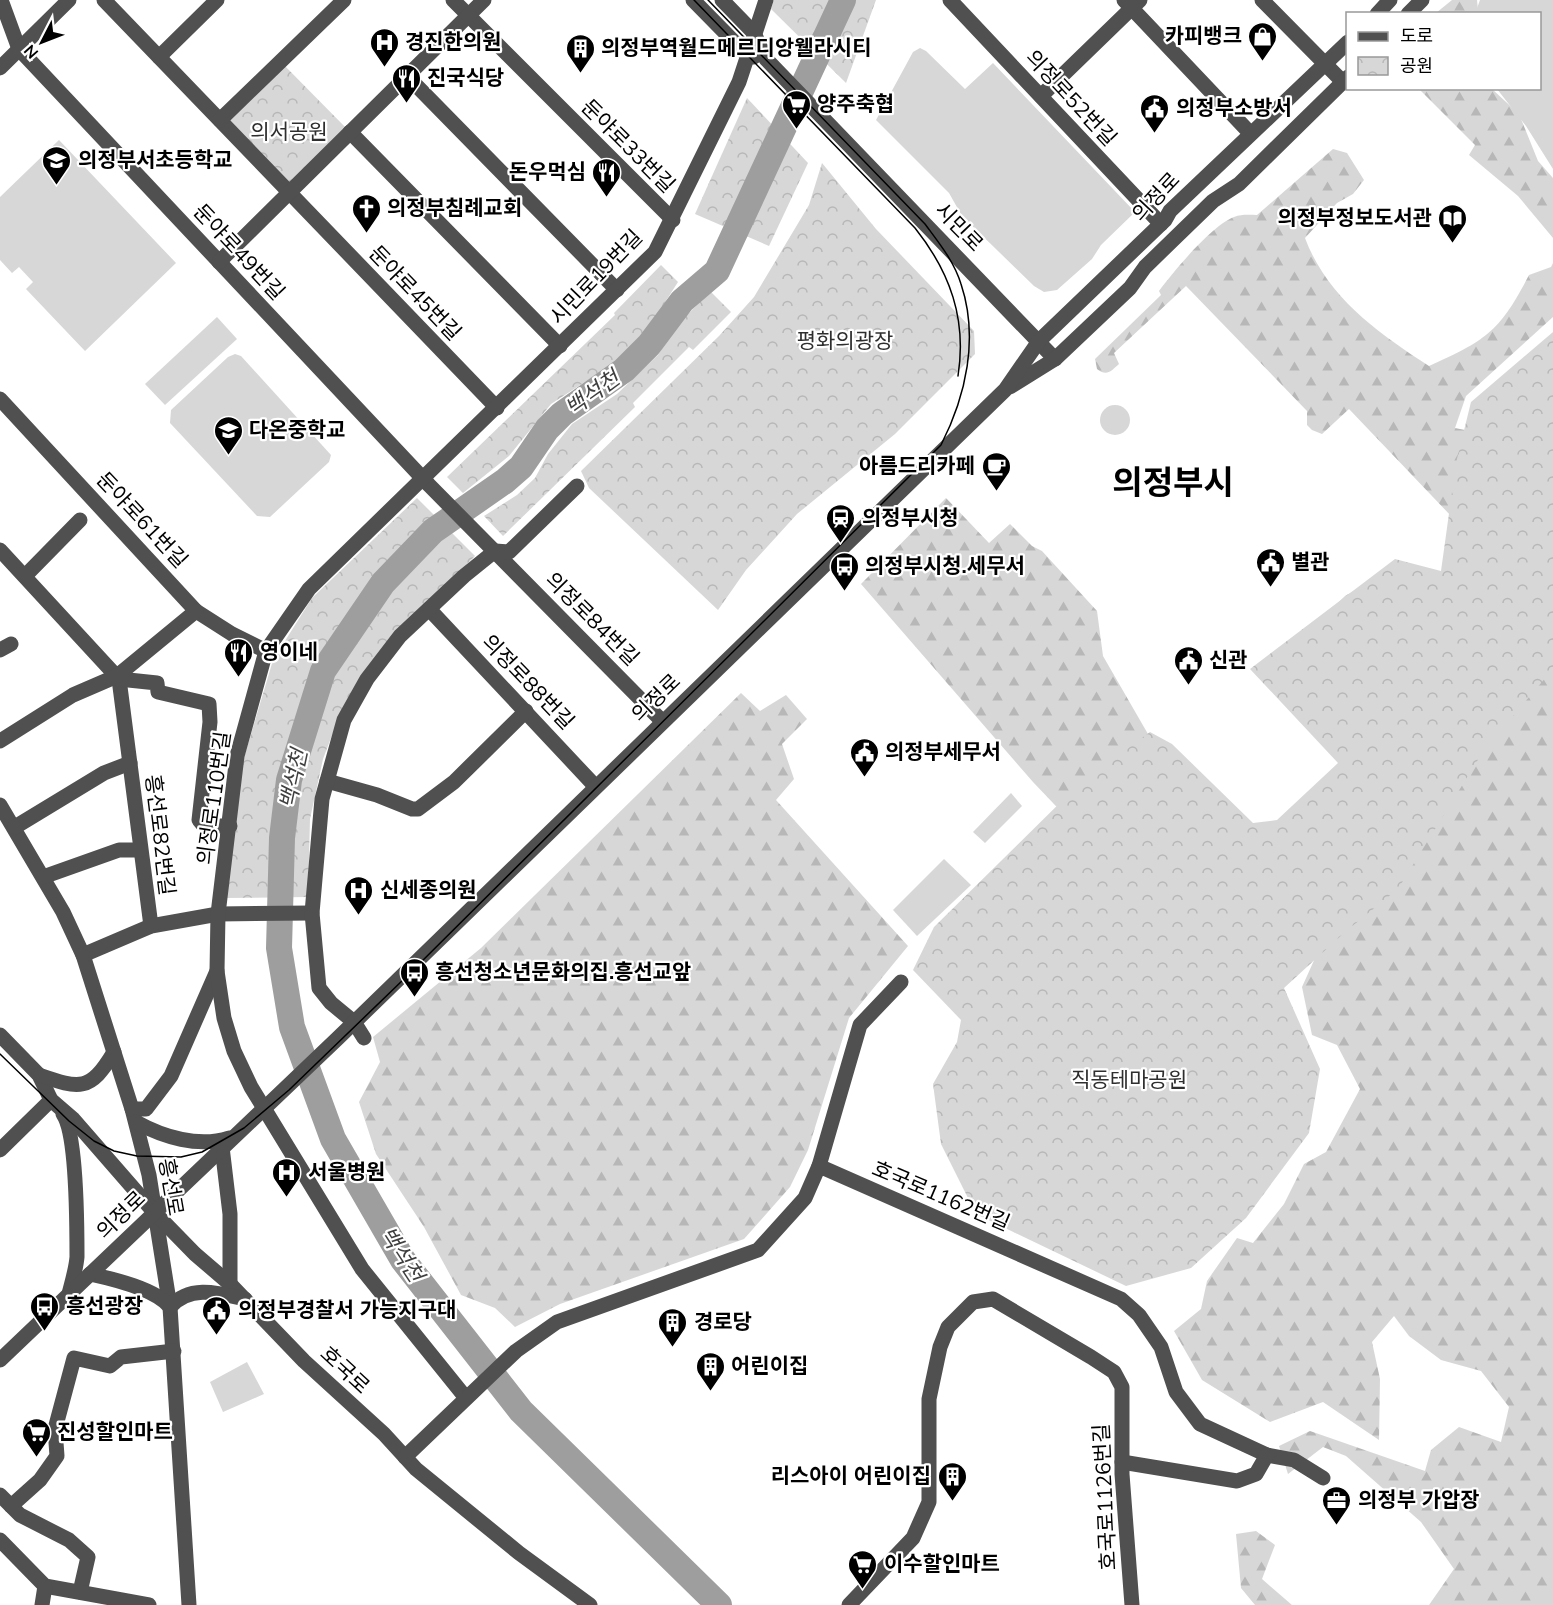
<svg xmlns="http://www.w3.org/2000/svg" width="1553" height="1605" viewBox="0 0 1553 1605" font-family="Mulish,'Noto Sans KR',sans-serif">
	<defs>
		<pattern id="forest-firs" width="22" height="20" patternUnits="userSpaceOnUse" patternTransform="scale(1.5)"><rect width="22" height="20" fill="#d7d7d7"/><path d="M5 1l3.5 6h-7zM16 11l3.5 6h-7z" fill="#b7b7b7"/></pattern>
		<pattern id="park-crowns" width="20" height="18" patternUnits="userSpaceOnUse" patternTransform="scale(1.5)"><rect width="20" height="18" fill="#d7d7d7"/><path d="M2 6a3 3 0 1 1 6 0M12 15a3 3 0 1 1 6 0" fill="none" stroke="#b7b7b7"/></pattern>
	</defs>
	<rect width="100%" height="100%" fill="#fff"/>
	<g fill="#d7d7d7">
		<path d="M1480,0H1553V169L1526,126L1497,89L1540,88V14H1475Z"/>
		<path d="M920,48L926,51L965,89L993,63L1135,212L1101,245L1092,259L1057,290L1044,292L1034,286L962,216L949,193L876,120L913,52Z"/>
		<path d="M59,140L176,263L85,351L26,289L33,282L19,267L12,273L0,260V197Z"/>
		<path d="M217,317L237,339L165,405L145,384Z"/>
		<path d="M235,354L241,356L331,455L329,462L270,517L257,516L170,423L171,410L228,357Z"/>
		<circle cx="1115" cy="420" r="15"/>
		<path d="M1011,793L1022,806L985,843L973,832Z"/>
		<path d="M944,859L971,885L917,936L893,910Z"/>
		<path d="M247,1362L264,1394L223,1412L210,1382Z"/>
	</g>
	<g fill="url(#forest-firs)">
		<path d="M1452,0H1477L1478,10L1474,13H1436Z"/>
		<path d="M1419,89H1492L1519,114L1538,161L1553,178V238L1518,196L1469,155L1475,145Z"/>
		<path d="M1333,149L1347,153L1364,180L1353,194L1337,203L1305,238C1327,297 1378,333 1429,366C1487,340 1500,331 1529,275L1551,267L1553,263V317L1466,396L1455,428L1485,434H1553V1605H1429L1454,1569L1421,1522L1346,1456L1323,1447L1288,1474L1279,1446L1310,1431L1425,1471L1431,1450L1459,1427L1501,1442L1509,1407L1481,1371L1441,1360L1409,1336L1394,1316L1372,1342L1380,1379L1379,1440L1323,1402L1270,1422L1202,1380L1174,1331L1201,1309L1207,1281L1237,1238L1253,1243L1284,1204L1304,1164L1326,1152L1360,1089L1337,1045L1312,1035L1302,987L1325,936L1153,908L1033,782L861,584L946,498L989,543L1010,524L1032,546L1042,551L1097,611L1103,656L1152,741L1252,828L1278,826L1342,762L1263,676L1345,596L1390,570L1431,583L1473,539L1349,409L1322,434L1312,430L1307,425V411L1186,286L1114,353L1119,364C1111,371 1107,377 1097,369L1095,359L1161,295L1159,291C1174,271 1211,226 1234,217C1242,214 1249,215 1257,215Z"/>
		<path d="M741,693L760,711L786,695L807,719L782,744L794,779L776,800L908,946L849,1018L808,1150L790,1187L744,1239L560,1304L515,1327L495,1308L461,1295L424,1227L376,1154L359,1102L380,1062L373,1037L481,948Z"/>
		<path d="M1256,1531L1275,1545L1262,1579L1292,1605H1255L1241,1588L1236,1534Z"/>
	</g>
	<g fill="url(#park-crowns)">
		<path d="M774,0H876L846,83L771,9Z"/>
		<path d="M281,62L350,132L289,193L220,120Z"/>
		<path d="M747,98L808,163L769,246L695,214Z"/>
		<path d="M822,163L876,229L974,331L975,354L895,434L797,514L746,570L718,610L589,488L581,471L719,336L754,297L809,205Z"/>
		<path d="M661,265L678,282L644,335L620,359L551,404L509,456L463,493L447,477L615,315L614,313Z"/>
		<path d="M710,291L731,312L693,350L689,347L633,403L635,407L503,536L484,516L517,495L535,478L548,454L572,424L617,394L658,355L673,330Z"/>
		<path d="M1553,332V669L1484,750L1398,889L1345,932L1284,988L1320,1069L1309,1133L1246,1218L1191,1268L1126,1286L976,1214L941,1144L933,1084L957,1042L961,1020L913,970L934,927L1076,787L1150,732L1172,744L1253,823L1277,820L1338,763L1250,669L1395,559L1441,571L1456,463L1471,402Z"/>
		<path d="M417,498L475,556L373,660L342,709L323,759L310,819L308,897L225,898L243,761L273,660L312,598Z"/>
	</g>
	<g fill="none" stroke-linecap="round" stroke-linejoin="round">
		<path stroke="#9e9e9e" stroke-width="26" d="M719,1605L521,1411L403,1260L333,1139L292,1027L279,948L282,838L289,780L323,671L383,583L433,531L505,481L521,467L547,429L562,414L624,370L649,345L682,301L717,271L843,0"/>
		<g stroke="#505050" stroke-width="15">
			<path d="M1,0L19,49L429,485L662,721"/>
			<path d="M104,0L497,408"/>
			<path d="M453,0L673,220"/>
			<path d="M693,0L748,56L754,57"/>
			<path d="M722,0L754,33L766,59L1055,359"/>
			<path d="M950,0L1161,224"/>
			<path d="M1124,0L1250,133"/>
			<path d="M1262,0L1343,82"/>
			<path d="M1377,14L1390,0"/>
			<path d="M1408,14L1422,0"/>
			<path d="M159,57L217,0"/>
			<path d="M0,68L69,0"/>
			<path d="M407,76L617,290"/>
			<path d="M1041,96L1140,0"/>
			<path d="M220,120L344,0"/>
			<path d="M350,132L560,346"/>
			<path d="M219,262L484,0"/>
			<path d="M1010,387L1055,359L1130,288L1145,267L1213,201L1239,184L1348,77"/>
			<path d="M0,399L196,611L232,634L266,651"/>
			<path d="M0,550L119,679L151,926"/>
			<path d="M25,576L80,520"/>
			<path d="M429,609L595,786"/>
			<path d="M0,650L11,644"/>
			<path d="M119,679L157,683L158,692L209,704L210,722L199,820L204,826H230"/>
			<path d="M0,741L73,695L117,676L196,611"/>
			<path d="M327,781L377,795L412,809H418L454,782L526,711"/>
			<path d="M0,805L63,912L83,955L132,1109L149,1175L170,1307L189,1605"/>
			<path d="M15,827L104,773L130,763"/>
			<path d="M43,877L119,850H140"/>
			<path d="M83,955L151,926L218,914L312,913"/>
			<path d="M0,1035L39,1075L51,1100L73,1119L154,1212L195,1254L230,1284L304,1361L384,1434L416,1469L519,1553L590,1605"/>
			<path d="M364,1038L354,1022L331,1003L319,988L312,913L322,799L344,720L367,679L400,636L464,576L495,551L509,552L577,486"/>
			<path d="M39,1075C80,1089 90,1092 114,1052"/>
			<path d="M132,1109H146L171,1076L217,971"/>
			<path d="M63,1114C77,1134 77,1229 77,1257C76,1269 72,1282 69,1294"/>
			<path d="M136,1122C163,1137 199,1148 229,1138"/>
			<path d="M222,1147L230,1214V1284"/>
			<path d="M0,1150L51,1100"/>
			<path d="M819,1166L860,1025L901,982"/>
			<path d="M90,1274C113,1279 156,1289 170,1307C190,1284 219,1293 245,1299"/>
			<path d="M0,1360L338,1038L1005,390L1039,341L1165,220L1170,211L1348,42"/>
			<path d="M466,1398L362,1269L251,1087L234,1051L224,1018L217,971L218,914L237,756L266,651L309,589L655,252L739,82L766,0"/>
			<path d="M405,1457L516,1351L557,1322L758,1250L805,1198L819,1166L1121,1299L1139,1315L1161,1347L1176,1392L1200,1424L1267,1455L1294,1460L1323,1478"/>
			<path d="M1122,1462L1237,1481L1256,1474L1267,1455"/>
			<path d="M0,1495L20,1515L69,1540L88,1557L80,1592"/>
			<path d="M11,1506L40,1480L57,1456L55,1429L74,1358L110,1366L121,1357L174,1351"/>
			<path d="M0,1540L45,1586L149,1605"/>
			<path d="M42,1605L45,1586"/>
			<path d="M849,1605L913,1538L929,1502V1399L940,1347L948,1327L973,1302L993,1299L1091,1357L1114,1372L1122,1387V1474L1132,1605"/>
		</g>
		<g stroke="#000" stroke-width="1.5">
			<path d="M694,0L915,228C950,272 967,319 958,376"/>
			<path d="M0,1054L69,1121L94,1141L114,1151L137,1156L181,1157L202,1152L244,1128L289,1090L405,978L941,445C966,396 979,338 961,284C954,261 939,243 925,224L708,0"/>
		</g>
	</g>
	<defs>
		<symbol id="shop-pin" viewBox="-11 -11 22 30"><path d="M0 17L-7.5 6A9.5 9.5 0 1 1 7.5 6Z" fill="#000" stroke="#fff"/><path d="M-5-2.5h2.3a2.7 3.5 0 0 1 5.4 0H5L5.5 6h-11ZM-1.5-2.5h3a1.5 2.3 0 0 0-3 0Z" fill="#fff"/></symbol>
		<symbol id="hospital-pin" viewBox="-11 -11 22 30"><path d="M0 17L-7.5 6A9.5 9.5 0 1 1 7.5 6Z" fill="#000" stroke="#fff"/><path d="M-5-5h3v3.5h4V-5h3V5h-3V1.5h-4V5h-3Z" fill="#fff"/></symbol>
		<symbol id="building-pin" viewBox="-11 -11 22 30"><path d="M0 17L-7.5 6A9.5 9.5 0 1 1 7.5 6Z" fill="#000" stroke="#fff"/><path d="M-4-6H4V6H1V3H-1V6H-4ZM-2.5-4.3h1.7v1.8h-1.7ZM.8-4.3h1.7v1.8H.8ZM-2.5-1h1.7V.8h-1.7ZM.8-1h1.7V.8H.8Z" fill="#fff"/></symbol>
		<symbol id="restaurant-pin" viewBox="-11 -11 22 30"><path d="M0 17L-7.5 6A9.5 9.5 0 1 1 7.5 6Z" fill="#000" stroke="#fff"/><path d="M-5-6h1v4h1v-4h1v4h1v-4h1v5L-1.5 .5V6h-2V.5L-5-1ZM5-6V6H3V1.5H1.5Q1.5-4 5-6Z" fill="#fff"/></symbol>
		<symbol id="supermarket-pin" viewBox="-11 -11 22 30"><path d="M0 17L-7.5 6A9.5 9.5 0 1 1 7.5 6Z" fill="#000" stroke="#fff"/><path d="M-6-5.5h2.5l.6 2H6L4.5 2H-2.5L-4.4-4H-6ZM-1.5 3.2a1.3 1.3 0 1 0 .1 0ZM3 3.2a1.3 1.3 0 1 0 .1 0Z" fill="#fff"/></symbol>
		<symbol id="civic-pin" viewBox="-11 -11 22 30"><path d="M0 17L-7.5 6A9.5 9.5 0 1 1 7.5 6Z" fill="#000" stroke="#fff"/><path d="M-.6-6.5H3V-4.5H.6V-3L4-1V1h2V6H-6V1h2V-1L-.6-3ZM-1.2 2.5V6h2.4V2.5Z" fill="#fff"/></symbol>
		<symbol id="school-pin" viewBox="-11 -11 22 30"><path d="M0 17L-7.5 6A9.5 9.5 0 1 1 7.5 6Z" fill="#000" stroke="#fff"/><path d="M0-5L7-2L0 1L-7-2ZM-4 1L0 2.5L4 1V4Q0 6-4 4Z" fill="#fff"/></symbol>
		<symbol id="church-pin" viewBox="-11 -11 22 30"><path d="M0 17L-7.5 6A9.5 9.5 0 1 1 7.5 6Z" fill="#000" stroke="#fff"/><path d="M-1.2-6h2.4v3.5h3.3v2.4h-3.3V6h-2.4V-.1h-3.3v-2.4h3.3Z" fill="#fff"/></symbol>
		<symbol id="library-pin" viewBox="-11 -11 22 30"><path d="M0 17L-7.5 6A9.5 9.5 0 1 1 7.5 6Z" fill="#000" stroke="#fff"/><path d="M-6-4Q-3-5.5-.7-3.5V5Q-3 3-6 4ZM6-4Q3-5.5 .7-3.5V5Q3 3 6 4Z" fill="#fff"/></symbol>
		<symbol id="cafe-pin" viewBox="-11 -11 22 30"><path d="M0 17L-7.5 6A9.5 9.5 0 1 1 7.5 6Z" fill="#000" stroke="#fff"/><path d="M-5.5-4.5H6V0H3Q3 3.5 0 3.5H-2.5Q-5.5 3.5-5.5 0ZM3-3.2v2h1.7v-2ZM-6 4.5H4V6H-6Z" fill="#fff"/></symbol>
		<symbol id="station-pin" viewBox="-11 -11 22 30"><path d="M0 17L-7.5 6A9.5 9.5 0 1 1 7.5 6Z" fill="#000" stroke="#fff"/><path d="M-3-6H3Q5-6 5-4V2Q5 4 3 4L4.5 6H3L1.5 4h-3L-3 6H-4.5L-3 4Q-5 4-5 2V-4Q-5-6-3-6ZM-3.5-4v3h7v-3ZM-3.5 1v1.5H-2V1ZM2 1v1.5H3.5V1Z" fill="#fff"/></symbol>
		<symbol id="bus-pin" viewBox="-11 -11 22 30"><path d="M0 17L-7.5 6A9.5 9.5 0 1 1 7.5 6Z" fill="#000" stroke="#fff"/><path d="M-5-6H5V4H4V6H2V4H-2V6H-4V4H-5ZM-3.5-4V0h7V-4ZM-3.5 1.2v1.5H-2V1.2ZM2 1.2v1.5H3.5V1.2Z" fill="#fff"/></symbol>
		<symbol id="office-pin" viewBox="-11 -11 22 30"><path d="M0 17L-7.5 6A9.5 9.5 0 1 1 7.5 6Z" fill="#000" stroke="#fff"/><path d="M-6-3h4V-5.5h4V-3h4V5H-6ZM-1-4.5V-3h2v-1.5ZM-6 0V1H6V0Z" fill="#fff"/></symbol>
	</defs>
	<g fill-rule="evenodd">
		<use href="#shop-pin" x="1246" y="20" width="33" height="45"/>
		<use href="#hospital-pin" x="368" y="26" width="33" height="45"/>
		<use href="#building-pin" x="564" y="32" width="33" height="45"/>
		<use href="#restaurant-pin" x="390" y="62" width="33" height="45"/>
		<use href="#supermarket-pin" x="780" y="88" width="33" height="45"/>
		<use href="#civic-pin" x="1138" y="92" width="33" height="45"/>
		<use href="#school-pin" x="40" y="144" width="33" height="45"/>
		<use href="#restaurant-pin" x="590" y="156" width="33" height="45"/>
		<use href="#church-pin" x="350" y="192" width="33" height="45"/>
		<use href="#library-pin" x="1436" y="202" width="33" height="45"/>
		<use href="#school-pin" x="212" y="414" width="33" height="45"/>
		<use href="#cafe-pin" x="980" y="450" width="33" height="45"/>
		<use href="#station-pin" x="824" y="502" width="33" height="45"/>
		<use href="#civic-pin" x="1254" y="546" width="33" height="45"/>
		<use href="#bus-pin" x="828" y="550" width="33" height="45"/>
		<use href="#restaurant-pin" x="222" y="636" width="33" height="45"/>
		<use href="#civic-pin" x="1172" y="644" width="33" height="45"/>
		<use href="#civic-pin" x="848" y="736" width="33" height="45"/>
		<use href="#hospital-pin" x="342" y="874" width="33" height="45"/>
		<use href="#bus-pin" x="398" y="956" width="33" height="45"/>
		<use href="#hospital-pin" x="270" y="1156" width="33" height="45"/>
		<use href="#bus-pin" x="28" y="1290" width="33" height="45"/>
		<use href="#civic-pin" x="200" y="1294" width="33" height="45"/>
		<use href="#building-pin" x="656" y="1306" width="33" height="45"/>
		<use href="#building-pin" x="694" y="1350" width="33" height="45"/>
		<use href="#supermarket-pin" x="20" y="1416" width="33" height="45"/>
		<use href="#building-pin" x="936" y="1460" width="33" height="45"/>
		<use href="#office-pin" x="1320" y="1484" width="33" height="45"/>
		<use href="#supermarket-pin" x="846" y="1548" width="33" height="45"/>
	</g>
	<g text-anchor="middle" stroke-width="4.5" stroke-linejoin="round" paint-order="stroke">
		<g font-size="21" font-weight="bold" fill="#000" stroke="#fff" text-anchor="start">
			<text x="1242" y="43" text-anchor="end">카피뱅크</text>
			<text x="405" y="49">경진한의원</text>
			<text x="601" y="55">의정부역월드메르디앙웰라시티</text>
			<text x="427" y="85">진국식당</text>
			<text x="817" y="111">양주축협</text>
			<text x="1176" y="115">의정부소방서</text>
			<text x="78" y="167">의정부서초등학교</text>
			<text x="586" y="179" text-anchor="end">돈우먹심</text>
			<text x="387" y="215">의정부침례교회</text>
			<text x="1432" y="225" text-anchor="end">의정부정보도서관</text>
			<text x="249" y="437">다온중학교</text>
			<text x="975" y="473" text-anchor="end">아름드리카페</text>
			<text x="862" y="525">의정부시청</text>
			<text x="1291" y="569">별관</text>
			<text x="865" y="573">의정부시청.세무서</text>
			<text x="260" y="659">영이네</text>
			<text x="1209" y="667">신관</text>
			<text x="885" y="759">의정부세무서</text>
			<text x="380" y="897">신세종의원</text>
			<text x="435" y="979">흥선청소년문화의집.흥선교앞</text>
			<text x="308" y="1179">서울병원</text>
			<text x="66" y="1313">흥선광장</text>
			<text x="238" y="1317">의정부경찰서 가능지구대</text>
			<text x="694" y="1329">경로당</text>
			<text x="731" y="1373">어린이집</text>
			<text x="57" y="1439">진성할인마트</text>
			<text x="931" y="1483" text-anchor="end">리스아이 어린이집</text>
			<text x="1358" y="1507">의정부 가압장</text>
			<text x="884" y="1571">이수할인마트</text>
		</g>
		<g font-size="21" fill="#000" stroke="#fff">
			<text transform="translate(1071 98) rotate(47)" y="7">의정로52번길</text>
			<text transform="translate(628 146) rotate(45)" y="7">둔야로33번길</text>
			<text transform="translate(1156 197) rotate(-47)" y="7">의정로</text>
			<text transform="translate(959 227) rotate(46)" y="7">시민로</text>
			<text transform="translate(239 252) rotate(47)" y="7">둔야로49번길</text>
			<text transform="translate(596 277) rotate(-46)" y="7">시민로19번길</text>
			<text transform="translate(415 293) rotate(46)" y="7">둔야로45번길</text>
			<text transform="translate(142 520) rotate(47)" y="7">둔야로61번길</text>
			<text transform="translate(592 619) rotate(45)" y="7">의정로84번길</text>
			<text transform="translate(528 682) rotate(46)" y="7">의정로88번길</text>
			<text transform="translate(656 698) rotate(-44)" y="7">의정로</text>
			<text transform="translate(214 798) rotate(-82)" y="7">의정로110번길</text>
			<text transform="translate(160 835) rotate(83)" y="7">흥선로82번길</text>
			<text transform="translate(171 1187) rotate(80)" y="7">흥선로</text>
			<text transform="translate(941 1196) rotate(23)" y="7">호국로1162번길</text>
			<text transform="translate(121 1215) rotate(-44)" y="7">의정로</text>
			<text transform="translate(345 1370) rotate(43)" y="7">호국로</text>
			<text transform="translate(1105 1497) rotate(-93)" y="7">호국로1126번길</text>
		</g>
		<g font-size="21" fill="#2e2e2e" stroke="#fff">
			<text x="289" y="139">의서공원</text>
			<text x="845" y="348">평화의광장</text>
			<text x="1129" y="1087">직동테마공원</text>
		</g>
		<g font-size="22" font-style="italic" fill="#3f3f3f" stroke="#fff">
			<text transform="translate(592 393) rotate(-36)" y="8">백석천</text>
			<text transform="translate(293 779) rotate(-78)" y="8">백석천</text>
			<text transform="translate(402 1254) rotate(57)" y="8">백석천</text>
		</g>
		<g font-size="33" font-weight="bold" fill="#000" stroke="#fff">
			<text x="1173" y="494">의정부시</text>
		</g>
	</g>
	<rect x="1346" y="12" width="195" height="78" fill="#ffffff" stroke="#999999" stroke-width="1.5"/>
	<rect x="1358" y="32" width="30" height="9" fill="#505050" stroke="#999999" stroke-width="1.5"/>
	<text x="1400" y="42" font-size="18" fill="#000000">도로</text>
	<rect x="1358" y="57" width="30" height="18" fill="url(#park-crowns)" stroke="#999999" stroke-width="1.5"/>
	<text x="1400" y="72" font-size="18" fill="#000000">공원</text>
	<g transform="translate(42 42) rotate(228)" stroke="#ffffff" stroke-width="4.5" paint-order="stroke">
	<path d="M0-4.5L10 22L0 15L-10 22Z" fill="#000000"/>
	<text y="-9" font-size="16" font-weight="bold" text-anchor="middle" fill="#000000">N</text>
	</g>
</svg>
